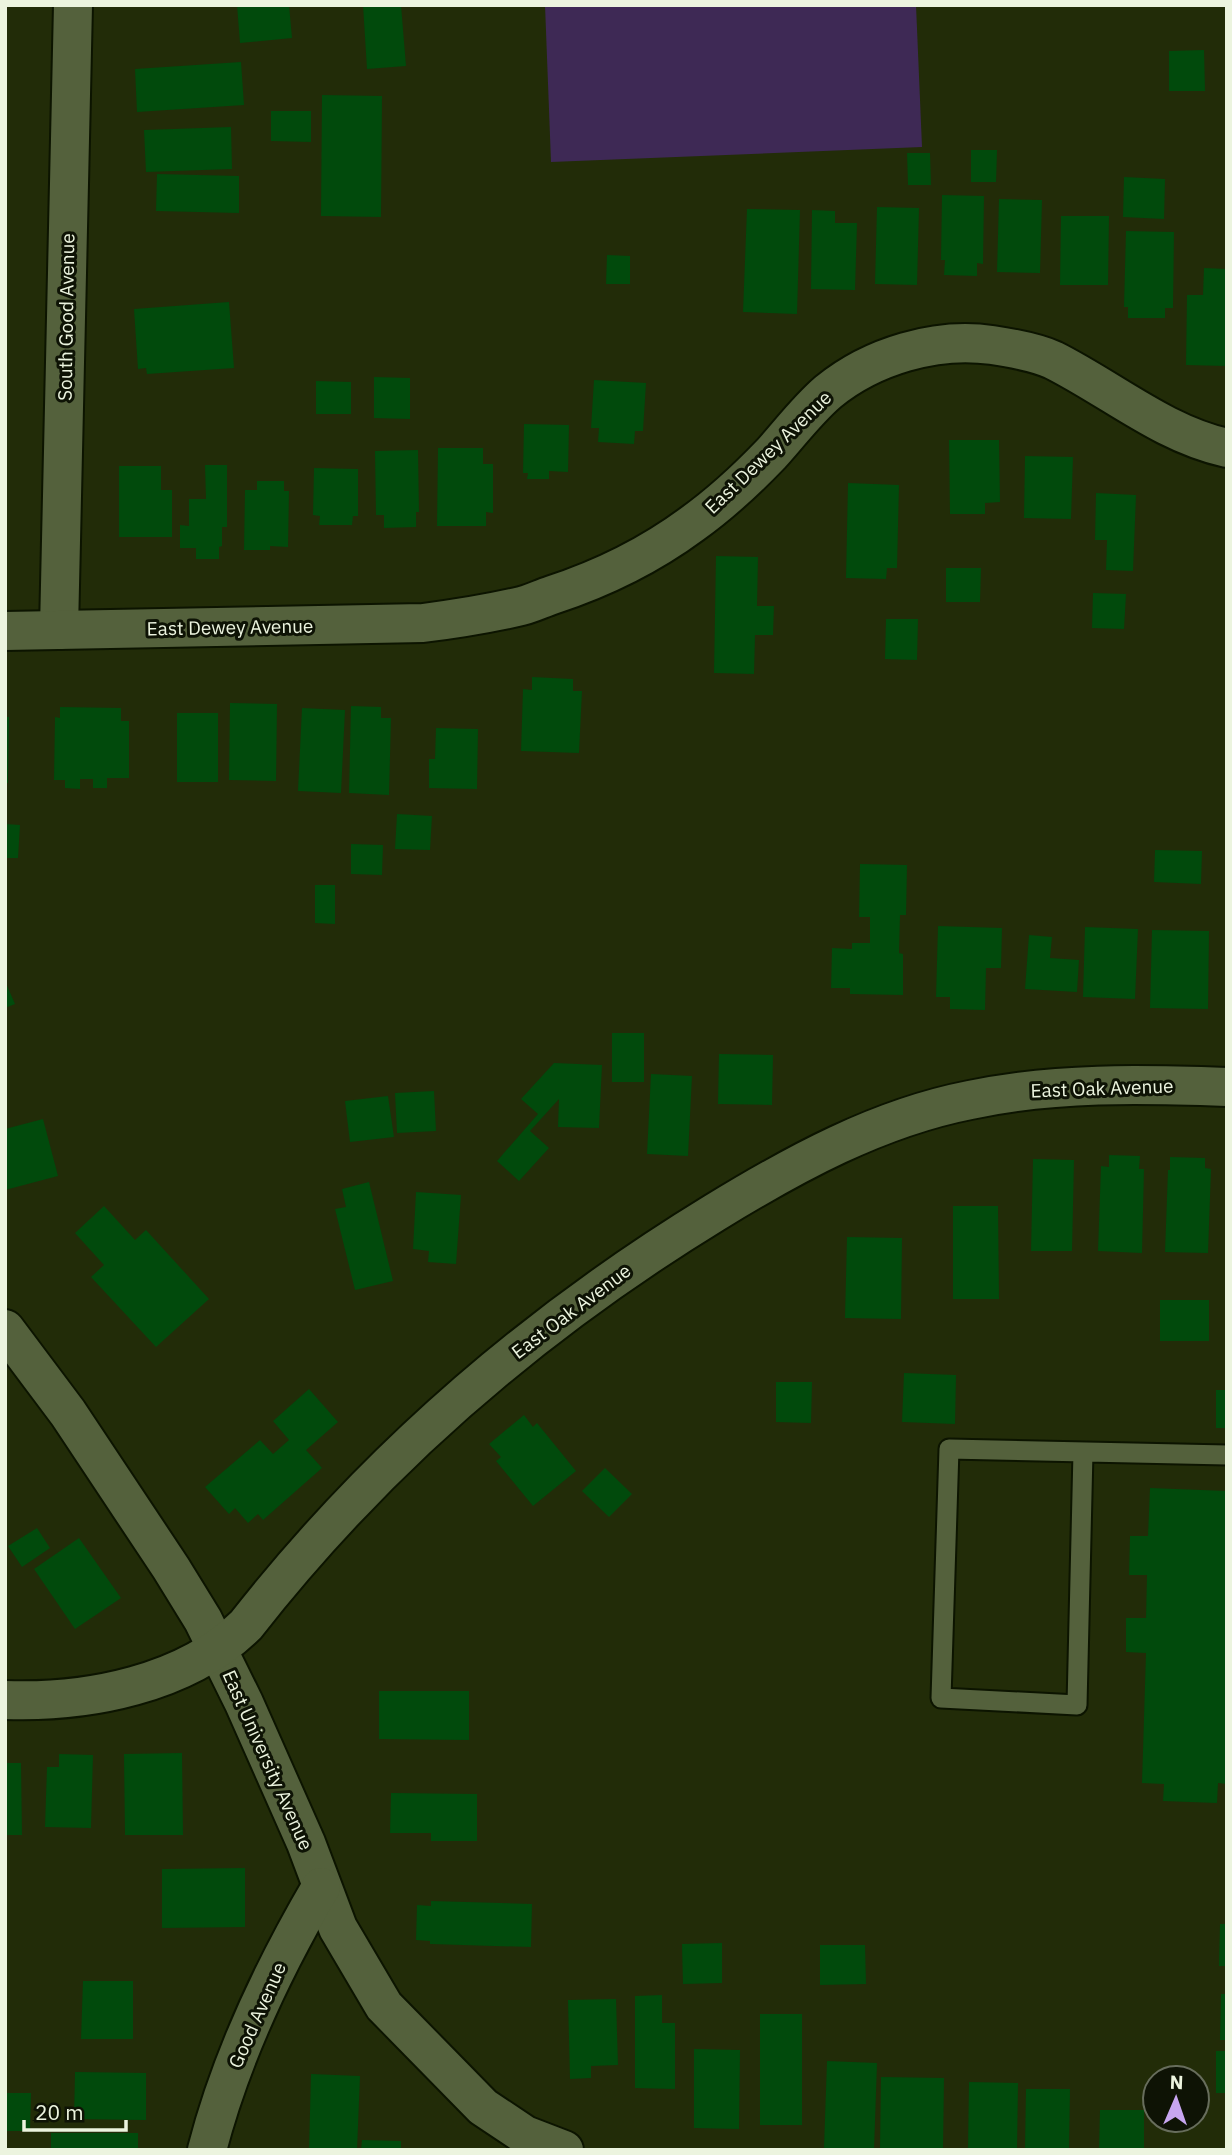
<svg xmlns="http://www.w3.org/2000/svg" width="1232" height="2155" viewBox="0 0 1232 2155" font-family="'IBM Plex Sans',sans-serif">
	<rect width="100%" height="100%" fill="#222c08"/>
	<path fill="#3e2955" d="M545,5H916L922,147L551,162Z"/>
	<g fill="#014a0c">
		<path d="M237,5H289L292,38L240,43Z"/>
		<path d="M363,5H401L406,66L367,69Z"/>
		<path d="M1204,50L1205,91H1169V51Z"/>
		<path d="M241,62L244,105L137,112L135,69Z"/>
		<path d="M322,95L382,96L381,217L321,216Z"/>
		<path d="M271,111H311V142L271,141Z"/>
		<path d="M231,127L232,169L146,172L144,130Z"/>
		<path d="M971,150H997L996,182H971Z"/>
		<path d="M907,153H930L931,185H908Z"/>
		<path d="M157,174L239,176V213L156,211Z"/>
		<path d="M1124,177L1165,179L1164,219L1123,217Z"/>
		<path d="M942,195L984,196L983,264L977,263V276L944,275L945,260H941Z"/>
		<path d="M999,199L1042,200L1040,273L997,272Z"/>
		<path d="M877,207L919,208L917,285L875,284Z"/>
		<path d="M747,209L800,210L797,314L743,312Z"/>
		<path d="M812,210L835,211V223H857L855,290L811,289Z"/>
		<path d="M1061,216H1109L1108,285H1060Z"/>
		<path d="M1126,231L1174,232L1173,308H1165V318H1128V307H1124Z"/>
		<path d="M607,255L630,256V284H606Z"/>
		<path d="M1204,268L1227,269V366L1186,365L1187,295H1203Z"/>
		<path d="M229,302L234,368L147,374L146,368L138,369L134,309Z"/>
		<path d="M374,377L410,378V419L374,418Z"/>
		<path d="M594,380L646,383L643,431H635L634,444L598,442L599,428H591Z"/>
		<path d="M316,381L351,382V414H316Z"/>
		<path d="M524,424L569,425L568,472L549,471V479H527L528,473H523Z"/>
		<path d="M949,440H999L1000,502L985,503V514H950Z"/>
		<path d="M438,448H483V464H493V513L486,512V526H437Z"/>
		<path d="M418,450L419,512H416V527L384,528V515H376L375,451Z"/>
		<path d="M1025,456L1073,457L1071,519L1024,518Z"/>
		<path d="M205,465H227V527H222V546L219,547V559H196V548H180V525L189,526V499H206Z"/>
		<path d="M119,466H161V490H172V537H119Z"/>
		<path d="M314,468L358,469V516H353L352,525H319L320,516L313,515Z"/>
		<path d="M257,481H284V491H289L288,547L270,546V550H244L245,490H257Z"/>
		<path d="M848,483L899,485L897,568H887L886,579L846,578Z"/>
		<path d="M1096,493L1136,495L1133,571L1106,570L1107,540H1095Z"/>
		<path d="M716,556L758,557L757,606H774L773,635H755L754,674L714,673Z"/>
		<path d="M946,568H981L980,602H946Z"/>
		<path d="M1093,593L1126,594L1124,629L1092,628Z"/>
		<path d="M886,619H918L917,660L885,659Z"/>
		<path d="M532,677L573,679V691H582L579,753L521,751L523,689L532,690Z"/>
		<path d="M230,703L277,704L276,781L229,780Z"/>
		<path d="M351,706L381,707V718H391L389,795L349,793Z"/>
		<path d="M60,707L121,708V721H129V778H107V788H93V779H80V789L65,788V780H54L55,717L60,718Z"/>
		<path d="M302,708L345,710L341,793L298,791Z"/>
		<rect x="177" y="713" width="41" height="69"/>
		<path d="M5,717H9L8,783H5Z"/>
		<path d="M436,728L478,729L477,789L429,788V759H435Z"/>
		<path d="M397,814L432,816L430,850L395,849Z"/>
		<path d="M5,824L20,825L18,858H5Z"/>
		<path d="M351,844L383,845L382,875L351,874Z"/>
		<path d="M1155,850L1202,851L1201,884L1154,882Z"/>
		<path d="M860,864L907,865L906,915H900L899,953L903,954V995L850,994V988H831L832,948L852,949V943H870V917H859Z"/>
		<path d="M315,885H335V924L315,923Z"/>
		<path d="M938,926L1002,928L1001,968H986L985,1010L950,1009V997H936Z"/>
		<path d="M1085,927L1138,929L1135,999L1083,997Z"/>
		<path d="M1152,930L1209,931L1208,1009L1150,1008Z"/>
		<path d="M1029,935L1052,937L1050,958L1079,960L1077,992L1025,989Z"/>
		<path d="M5,981L15,1004L5,1008Z"/>
		<rect x="612" y="1033" width="32" height="49"/>
		<path d="M719,1054L773,1055L772,1105L718,1104Z"/>
		<path d="M554,1063L602,1065L599,1128L558,1127L559,1099L530,1131L549,1148L519,1181L497,1161L538,1114L521,1099Z"/>
		<path d="M651,1074L692,1076L688,1156L647,1154Z"/>
		<path d="M434,1091L436,1131L397,1133L395,1093Z"/>
		<path d="M388,1096L394,1137L350,1142L345,1101Z"/>
		<path d="M43,1119L58,1176L5,1190V1129Z"/>
		<path d="M1109,1155L1140,1156L1139,1169H1144L1142,1253L1098,1251L1101,1166L1109,1167Z"/>
		<path d="M1170,1157L1205,1158V1168L1211,1169L1208,1253L1165,1252L1168,1170H1170Z"/>
		<path d="M1033,1159L1074,1160L1072,1251H1031Z"/>
		<path d="M369,1182L393,1281L355,1290L335,1209L346,1207L342,1189Z"/>
		<path d="M416,1192L461,1195L456,1264L428,1262L429,1251L413,1249Z"/>
		<path d="M104,1206L135,1240L146,1230L209,1299L156,1347L91,1277L104,1265L75,1233Z"/>
		<path d="M953,1206H998L999,1299H953Z"/>
		<path d="M847,1237L902,1238L901,1319L845,1318Z"/>
		<rect x="1160" y="1300" width="49" height="41"/>
		<path d="M904,1373L956,1375L955,1424L902,1422Z"/>
		<path d="M776,1382H812L811,1423L776,1422Z"/>
		<path d="M309,1389L338,1422L306,1450L322,1468L263,1520L258,1514L248,1523L235,1508L229,1514L205,1487L260,1440L273,1454L289,1440L273,1421Z"/>
		<rect x="1216" y="1390" width="11" height="38"/>
		<path d="M524,1415L533,1427L537,1423L576,1471L533,1506L496,1461L501,1457L489,1444Z"/>
		<path d="M605,1468L632,1494L609,1517L582,1491Z"/>
		<path d="M1150,1488L1227,1491V1784L1218,1783L1217,1803L1163,1801L1164,1784L1142,1783L1146,1653L1126,1652V1618H1146L1147,1575H1129L1130,1536H1148Z"/>
		<path d="M37,1528L50,1548L22,1567L8,1546Z"/>
		<path d="M79,1538L121,1598L75,1629L34,1569Z"/>
		<path d="M379,1691H469V1740L379,1739Z"/>
		<path d="M182,1753L183,1835H125L124,1754Z"/>
		<path d="M59,1754L93,1755L91,1828L45,1827L47,1767H59Z"/>
		<path d="M5,1763H21L22,1835H5Z"/>
		<path d="M391,1793L477,1794V1841H431V1833H390Z"/>
		<path d="M245,1868V1927L162,1928V1869Z"/>
		<path d="M431,1901L532,1904L531,1947L430,1944V1941L416,1940L417,1905L431,1906Z"/>
		<path d="M1220,1924H1227V1966H1219Z"/>
		<path d="M722,1943V1983L683,1984L682,1944Z"/>
		<path d="M820,1945H865L866,1984L820,1985Z"/>
		<path d="M83,1981H133V2039H81Z"/>
		<path d="M1221,1994H1227V2040H1220Z"/>
		<path d="M662,1995V2023H675V2089L635,2088V1996Z"/>
		<path d="M616,1999L618,2065L591,2066V2078L570,2079L568,2000Z"/>
		<rect x="760" y="2014" width="42" height="111"/>
		<path d="M694,2049L740,2050L739,2129L694,2128Z"/>
		<rect x="1216" y="2051" width="11" height="42"/>
		<path d="M827,2061L877,2063L874,2150L824,2148Z"/>
		<path d="M75,2072L146,2073V2120L74,2119Z"/>
		<path d="M311,2074L360,2076L357,2150H309Z"/>
		<path d="M881,2077L944,2078L943,2150H880Z"/>
		<path d="M969,2082L1018,2083L1017,2150H968Z"/>
		<path d="M1026,2089H1070L1069,2150H1025Z"/>
		<path d="M5,2093H31L30,2131H5Z"/>
		<path d="M1100,2110H1144V2150H1099Z"/>
		<rect x="51" y="2133" width="87" height="17"/>
		<path d="M362,2140L401,2141V2150H361Z"/>
	</g>
	<g fill="none" stroke-linecap="round" stroke-linejoin="round">
		<defs>
			<path id="lane" d="M1083,1452L1077,1705L941,1698L949,1449L1227,1455"/>
			<g id="street">
				<path d="M59,630L73,5"/>
				<path d="M5,631L423,623C455,619 486,614 517,607C529,605 540,599 552,595C601,579 650,555 692,524C720,504 747,479 771,454C790,433 807,410 828,392C872,356 936,337 992,345C1012,348 1035,352 1053,360C1111,389 1163,434 1227,448"/>
				<path d="M5,1329L68,1413L171,1568L203,1620L244,1703L306,1843L338,1928L384,2006L483,2107L525,2135L564,2150"/>
				<path d="M5,1700C88,1703 186,1684 246,1625C375,1460 536,1322 714,1213C794,1164 878,1118 970,1100C1055,1082 1141,1084 1227,1087"/>
				<path d="M207,2150C231,2057 273,1969 321,1887"/>
			</g>
		</defs>
		<use href="#lane" stroke="#0c1400" stroke-width="23"/>
		<use href="#street" stroke="#0c1400" stroke-width="42"/>
		<use href="#lane" stroke="#54613c" stroke-width="19"/>
		<use href="#street" stroke="#54613c" stroke-width="38"/>
	</g>
	<g text-anchor="middle" stroke-width="6" stroke-linejoin="round" paint-order="stroke">
		<g font-size="19" fill="#ecf4df" stroke="#0e1305">
			<text transform="translate(66 317) rotate(-89)" y="7">South Good Avenue</text>
			<text transform="translate(768 452) rotate(-44)" y="7">East Dewey Avenue</text>
			<text transform="translate(230 627) rotate(-1)" y="7">East Dewey Avenue</text>
			<text transform="translate(1102 1088) rotate(-2)" y="7">East Oak Avenue</text>
			<text transform="translate(571 1311) rotate(-37)" y="7">East Oak Avenue</text>
			<text transform="translate(268 1760) rotate(66)" y="7">East University Avenue</text>
			<text transform="translate(257 2015) rotate(-66)" y="7">Good Avenue</text>
		</g>
	</g>
	<rect width="1232" height="2155" fill="none" stroke="#ecf4df" stroke-width="14"/>
	<g transform="translate(1176 2099) rotate(2)"><circle r="33" fill="#0e1305" stroke="#676d5c" stroke-width="2"/>
	<path d="M0-5L12 26L0 18L-12 26Z" fill="#c7a6f0"/>
	<text y="-10" font-size="19" font-weight="bold" text-anchor="middle" fill="#ecf4df">N</text>
	</g>
	<path d="M24 2120v10h102v-10" fill="none" stroke="#ecf4df" stroke-width="3.5"/>
	<text x="35" y="2120" font-size="21" fill="#ecf4df" stroke="#0e1305" stroke-width="5" paint-order="stroke">20 m</text>
</svg>
